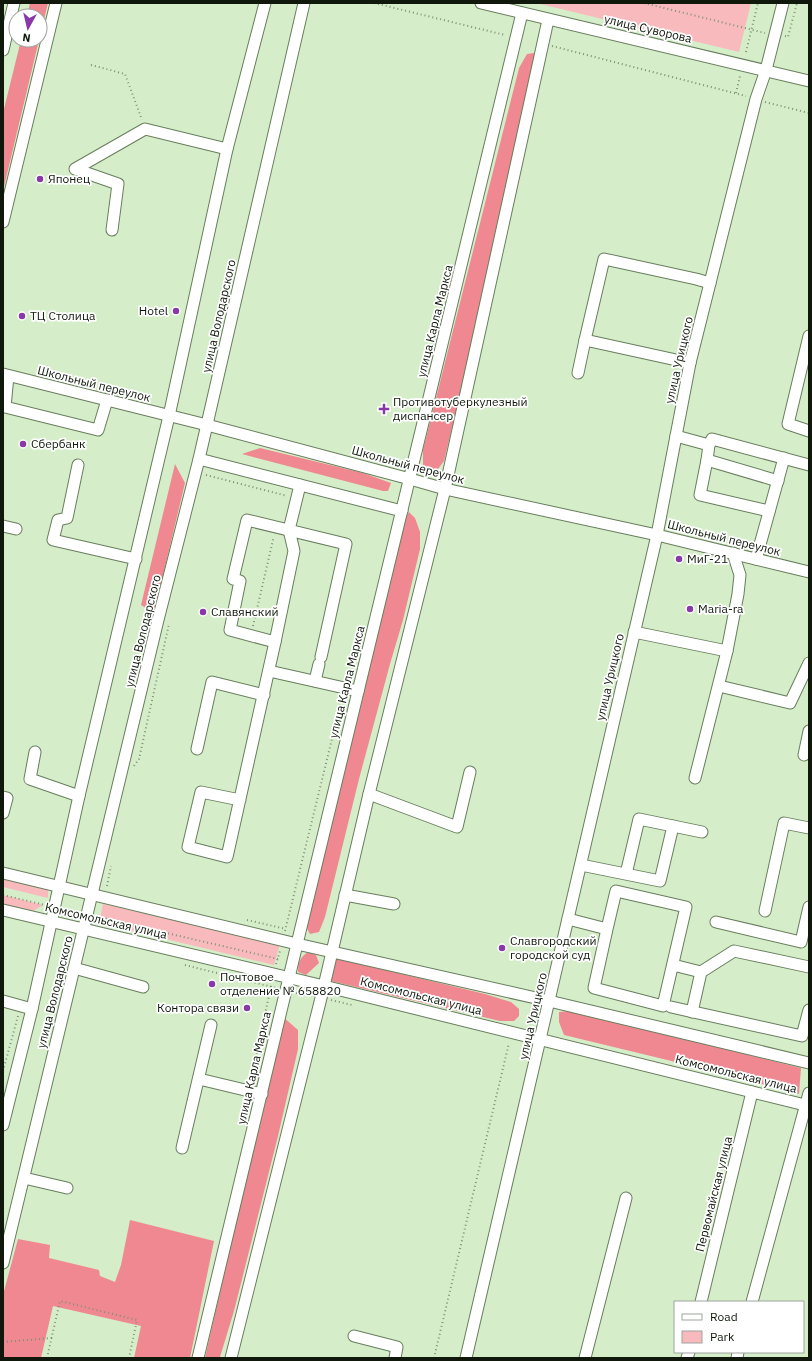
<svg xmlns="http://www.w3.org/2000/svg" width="812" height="1361" viewBox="0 0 812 1361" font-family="'IBM Plex Sans',sans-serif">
	<rect width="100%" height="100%" fill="#d5eec9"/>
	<g fill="#f8babd">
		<path d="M536,3H751L739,52Z"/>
		<path d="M3,879L48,890V898L3,887Z"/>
		<path d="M3,895L43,905L28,914L3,907Z"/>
		<path d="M103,904L280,944L274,965L99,923Z"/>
	</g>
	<g fill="#ef8890">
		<path d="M30,3H48L40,36V16H27Z"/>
		<path d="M21,40H39L3,191V113Z"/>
		<path d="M534,53L537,57L481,307L444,461L438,469L430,470L423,465V450L519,68L527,54Z"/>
		<path d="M260,448L363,473L391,483L388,491H383L242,454Z"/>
		<path d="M175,464L185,483L154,613L141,605Z"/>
		<path d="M409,512L415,518L420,532V549L403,620L390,664L359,779L325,917L319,932L310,934L304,923L404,521Z"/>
		<path d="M308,952L316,955L319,963L306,975L298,972C298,963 300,957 308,952Z"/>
		<path d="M336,958L485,994L511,1002L519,1009V1016L514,1021H500L331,981Z"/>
		<path d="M571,1011L801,1068L799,1094L721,1073L564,1035L559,1022V1012Z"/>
		<path d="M282,1016L298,1030V1049L278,1136L234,1311L220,1357L205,1358Z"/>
		<path d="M130,1220L214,1241L190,1358H134L141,1326L53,1306L41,1358H3V1295L18,1239L50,1245L49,1258L99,1270L100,1276L115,1282L121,1265Z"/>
	</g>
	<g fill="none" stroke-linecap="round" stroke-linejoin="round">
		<defs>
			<g id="minor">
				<path d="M481,3L809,81"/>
				<path d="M3,50L14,3"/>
				<path d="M3,222L56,3"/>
				<path d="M112,230L118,184L75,169L145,129L227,149"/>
				<path d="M809,336L788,424L809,431"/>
				<path d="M690,363L585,340L604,259L696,279L710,283"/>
				<path d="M578,373L585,340"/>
				<path d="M3,374L207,425L410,479L445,489L657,535L809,572"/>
				<path d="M8,376L5,407L98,430L107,400"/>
				<path d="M676,436L709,445L712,439L809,465"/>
				<path d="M709,445L707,460L700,495L769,511"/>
				<path d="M199,459L402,511"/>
				<path d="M707,460L778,481"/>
				<path d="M78,465L67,518L58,520L53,540L136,559"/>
				<path d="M300,485L289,530L294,551L275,642L230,630L240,581L233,579L247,520L346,544L321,657"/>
				<path d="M3,526L16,529"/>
				<path d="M756,559L784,458"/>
				<path d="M634,632L727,651"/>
				<path d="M269,671L358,691"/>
				<path d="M315,681L319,664"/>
				<path d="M719,686L790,703L809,663"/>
				<path d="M197,749L212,682L264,695"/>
				<path d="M35,752L30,779L79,796"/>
				<path d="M804,755L809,731"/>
				<path d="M695,778L727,651L738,594L740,575L733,553"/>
				<path d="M369,794L457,827L470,772"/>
				<path d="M3,797L7,798L3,813"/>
				<path d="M240,800L201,792L188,847L227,857L275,642"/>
				<path d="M673,826L702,832"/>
				<path d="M581,865L660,881L673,826L639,819L626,874"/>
				<path d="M3,873L297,944L549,1001L809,1063"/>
				<path d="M345,895L394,904"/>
				<path d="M3,910L324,986L809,1106"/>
				<path d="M765,911L784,823L809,828"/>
				<path d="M568,919L607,929L594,988L663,1006L686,907L616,891L607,929"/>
				<path d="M716,922L801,942L809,907"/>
				<path d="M673,965L701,972"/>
				<path d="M74,968L143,987"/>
				<path d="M3,1001L32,1009"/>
				<path d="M671,1007L802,1036L809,1010"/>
				<path d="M692,1012L701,972L734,951L809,967"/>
				<path d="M199,1079L262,1094"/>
				<path d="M3,1125L32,1009L79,796L169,416L227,149L265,3"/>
				<path d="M182,1148L211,1025"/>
				<path d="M24,1178L67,1188"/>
				<path d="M3,1263L158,620L199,459L304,3"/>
				<path d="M701,1302L752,1092"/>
				<path d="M752,1302L809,1093"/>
				<path d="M354,1336L397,1347L395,1358"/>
				<path d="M198,1358L297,944L522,13"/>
				<path d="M231,1358L324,986L369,794L445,489L548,20"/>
				<path d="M466,1358L657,535L690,363L756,99L766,70L783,3"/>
				<path d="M585,1358L626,1198"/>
				<path d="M687,1358L689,1352"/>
				<path d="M737,1358L738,1352"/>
			</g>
		</defs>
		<use href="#minor" stroke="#687e5d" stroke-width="13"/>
		<g stroke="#7e9176" stroke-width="2" stroke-dasharray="1 3" stroke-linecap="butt">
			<path d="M374,3L505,35"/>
			<path d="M644,3L765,33"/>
			<path d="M785,36L788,37L797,3"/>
			<path d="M552,46L746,96"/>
			<path d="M746,52L758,3"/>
			<path d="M91,65L125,74L142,120"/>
			<path d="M736,93L740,76"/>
			<path d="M765,102L809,113"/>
			<path d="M206,475L287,496"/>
			<path d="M253,626L273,540L276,538"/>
			<path d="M134,766L139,759L169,624"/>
			<path d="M107,886L111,866"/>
			<path d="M3,895L45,905"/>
			<path d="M98,917L278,959"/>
			<path d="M247,920L286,929"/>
			<path d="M285,931L342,698"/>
			<path d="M276,964L280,951"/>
			<path d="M185,965L276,988"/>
			<path d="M296,993L311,996"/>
			<path d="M331,1000L352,1005"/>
			<path d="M3,1071L18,1016"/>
			<path d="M251,1081L271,986"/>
			<path d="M3,1342L52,1338"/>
			<path d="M47,1358L60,1301L137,1320L129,1358"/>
			<path d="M434,1358L509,1043"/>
		</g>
		<use href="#minor" stroke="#fff" stroke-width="11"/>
	</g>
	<g fill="#8938a8" stroke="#fff" stroke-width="1.5">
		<circle cx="40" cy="179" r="4"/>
		<circle cx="176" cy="311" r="4"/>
		<circle cx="22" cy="316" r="4"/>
		<path d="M382 403h4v4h4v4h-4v4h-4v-4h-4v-4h4z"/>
		<circle cx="23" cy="444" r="4"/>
		<circle cx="679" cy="559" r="4"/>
		<circle cx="690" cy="609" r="4"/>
		<circle cx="203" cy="612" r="4"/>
		<circle cx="502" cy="948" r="4"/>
		<circle cx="212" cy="984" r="4"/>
		<circle cx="247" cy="1008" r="4"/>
	</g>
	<g text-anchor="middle" stroke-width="3.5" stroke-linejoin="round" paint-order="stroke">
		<g font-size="12" fill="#0f180b" stroke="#fff">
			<text transform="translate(648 29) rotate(13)" y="4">улица Суворова</text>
			<text transform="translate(219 316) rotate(-77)" y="4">улица Володарского</text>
			<text transform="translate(435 321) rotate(-76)" y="4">улица Карла Маркса</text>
			<text transform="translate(679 360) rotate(-77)" y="4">улица Урицкого</text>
			<text transform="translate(94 384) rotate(14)" y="4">Школьный переулок</text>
			<text transform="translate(408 465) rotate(15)" y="4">Школьный переулок</text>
			<text transform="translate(724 538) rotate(14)" y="4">Школьный переулок</text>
			<text transform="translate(143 631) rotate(-76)" y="4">улица Володарского</text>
			<text transform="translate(610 677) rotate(-77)" y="4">улица Урицкого</text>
			<text transform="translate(347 682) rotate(-76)" y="4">улица Карла Маркса</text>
			<text transform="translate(106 921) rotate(13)" y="4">Комсомольская улица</text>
			<text transform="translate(55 992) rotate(-76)" y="4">улица Володарского</text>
			<text transform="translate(421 996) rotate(14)" y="4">Комсомольская улица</text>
			<text transform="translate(533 1016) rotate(-77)" y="4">улица Урицкого</text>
			<text transform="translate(254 1068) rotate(-77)" y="4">улица Карла Маркса</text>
			<text transform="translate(736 1074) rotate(14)" y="4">Комсомольская улица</text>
			<text transform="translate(714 1194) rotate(-76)" y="4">Первомайская улица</text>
		</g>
		<g font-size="12" fill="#0f180b" stroke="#fff" text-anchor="start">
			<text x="48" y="183">Японец</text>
			<text x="168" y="315" text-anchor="end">Hotel</text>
			<text x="30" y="320">ТЦ Столица</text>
			<text x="393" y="406">Противотуберкулезный<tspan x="393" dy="14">диспансер</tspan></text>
			<text x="31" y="448">Сбербанк</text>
			<text x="687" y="563">МиГ-21</text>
			<text x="698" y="613">Maria-ra</text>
			<text x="211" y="616">Славянский</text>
			<text x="510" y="945">Славгородский<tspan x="510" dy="14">городской суд</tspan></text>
			<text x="220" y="981">Почтовое<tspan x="220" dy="14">отделение № 658820</tspan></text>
			<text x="239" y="1012" text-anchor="end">Контора связи</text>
		</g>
	</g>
	<rect width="812" height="1361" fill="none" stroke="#0f180b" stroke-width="8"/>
	<rect x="674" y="1301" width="130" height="52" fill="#ffffff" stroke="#9fa39d"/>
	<rect x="682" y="1314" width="20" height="6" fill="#ffffff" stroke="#9fa39d"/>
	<text x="710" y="1321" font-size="12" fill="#0f180b">Road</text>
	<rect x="682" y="1331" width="20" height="12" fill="#f8babd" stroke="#9fa39d"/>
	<text x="710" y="1341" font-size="12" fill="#0f180b">Park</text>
	<g transform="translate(28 28) rotate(188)"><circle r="19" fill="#ffffff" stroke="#9fa39d"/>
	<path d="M0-3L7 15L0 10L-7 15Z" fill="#8938a8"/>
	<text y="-6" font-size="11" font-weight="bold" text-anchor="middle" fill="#0f180b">N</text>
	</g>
</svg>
